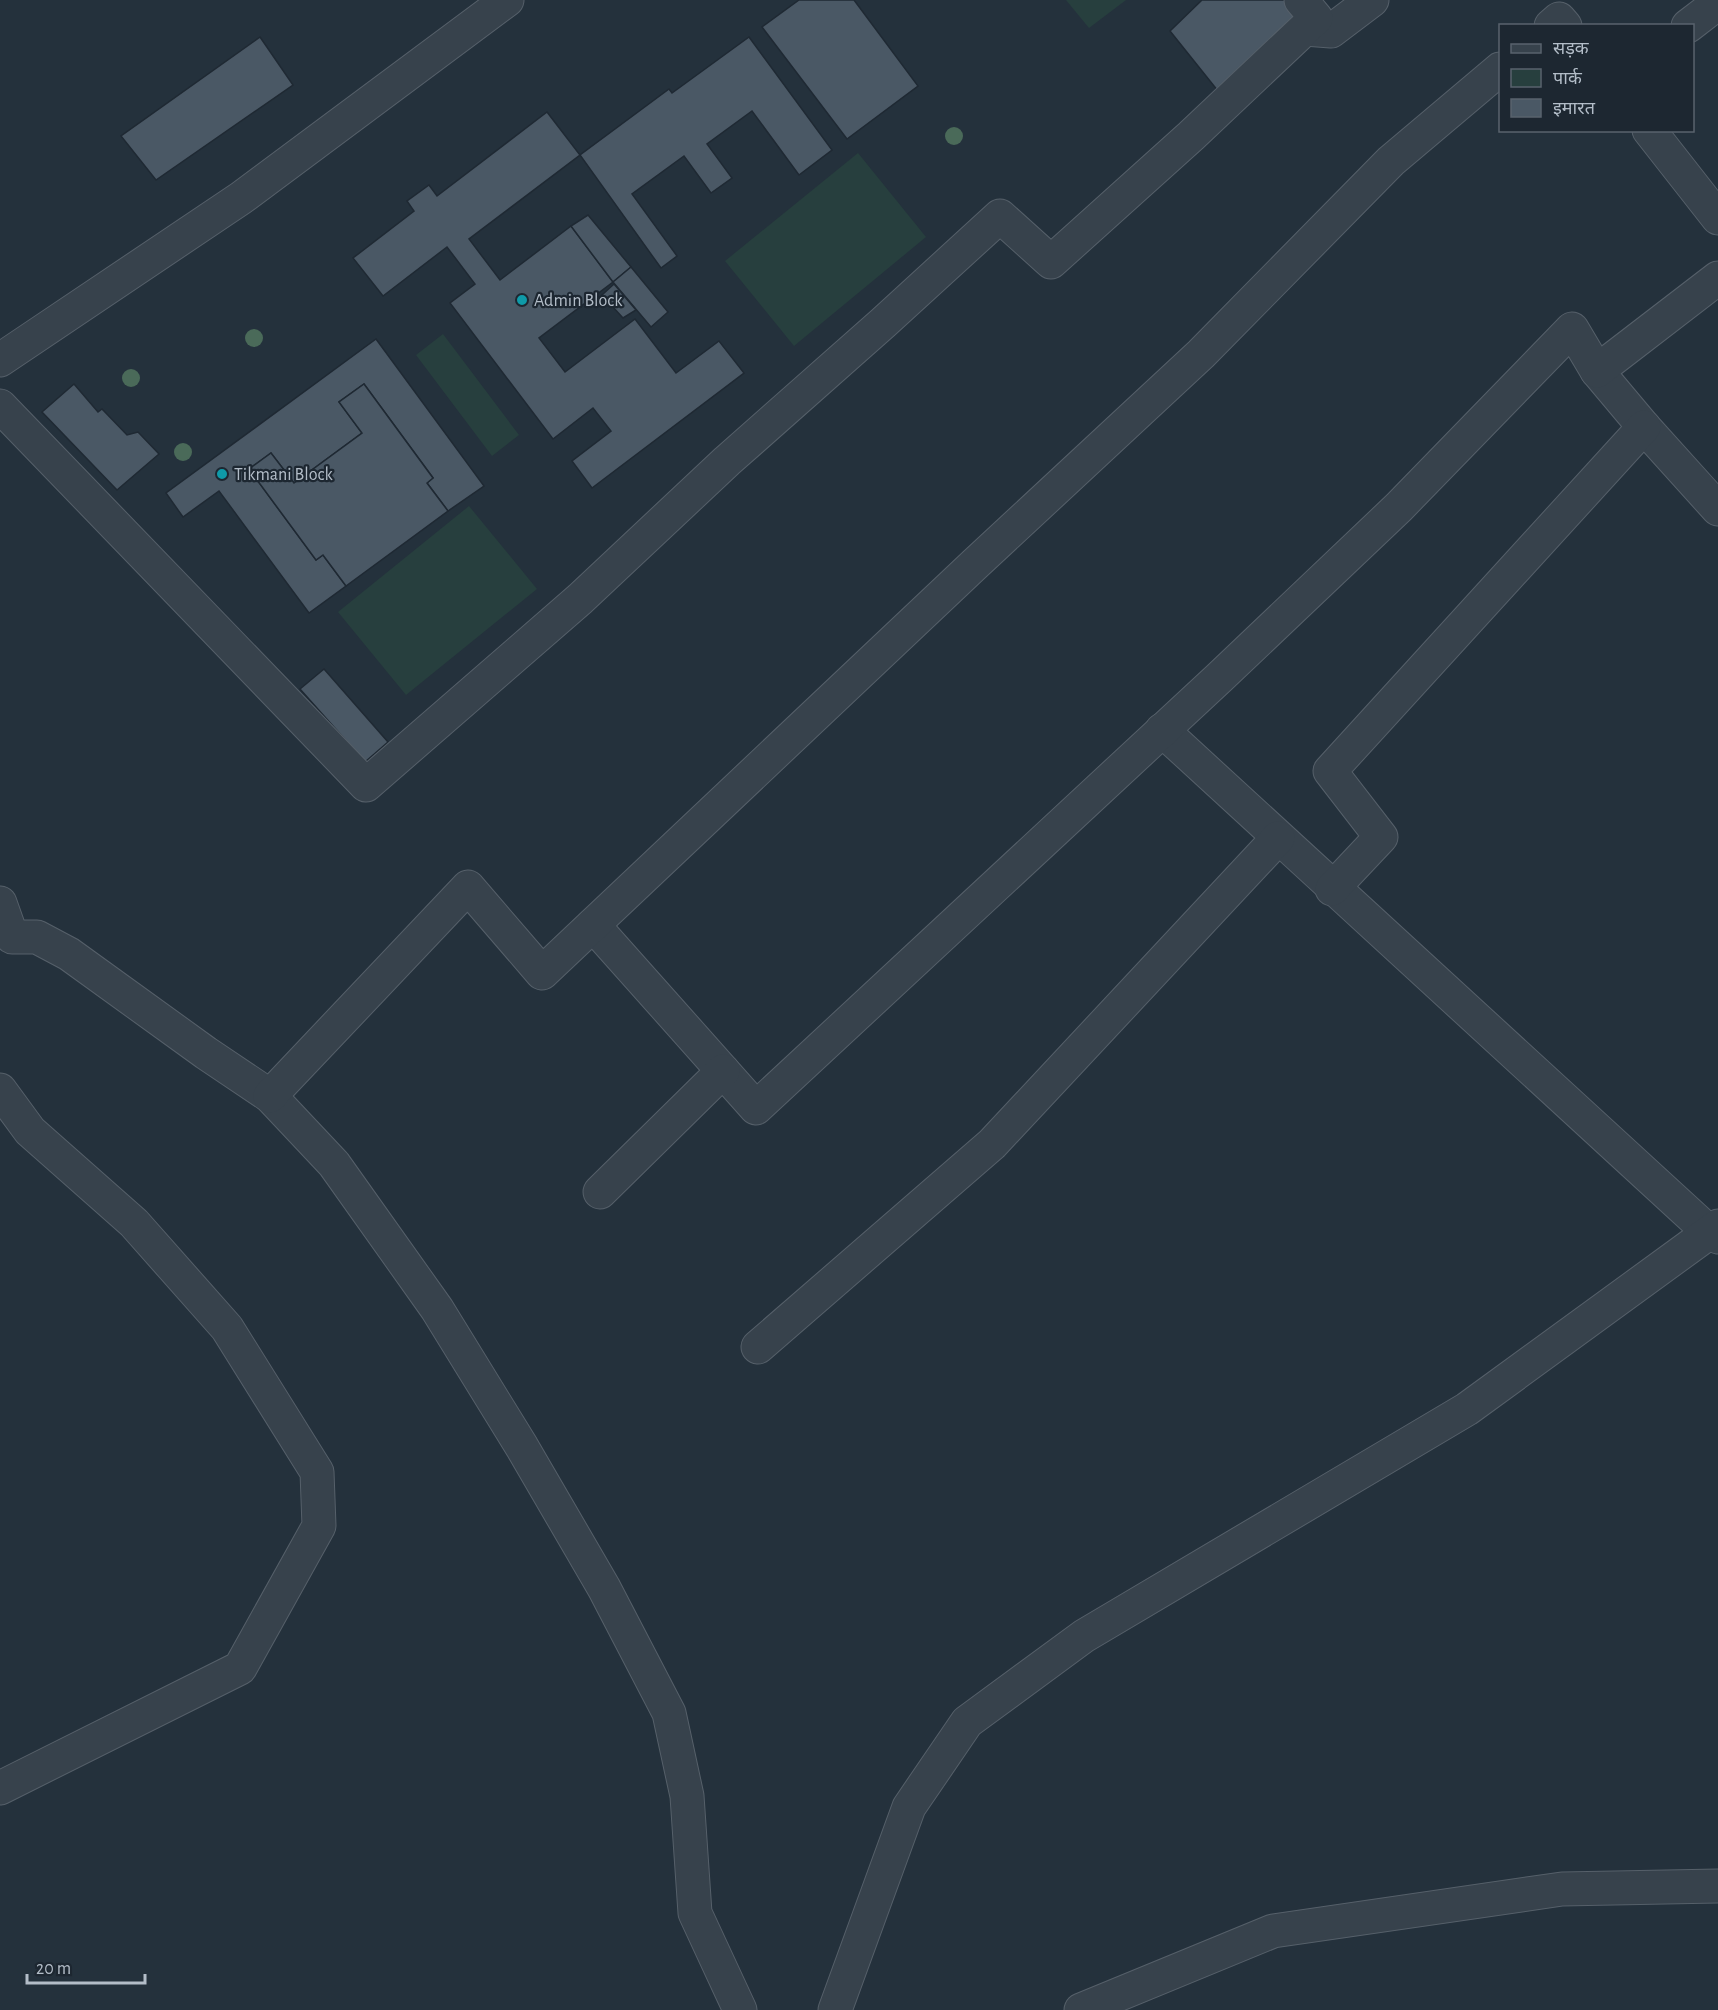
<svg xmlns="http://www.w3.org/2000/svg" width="1718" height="2010" viewBox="0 0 1718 2010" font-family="'Alegreya Sans','Noto Sans Devanagari',sans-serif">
	<rect width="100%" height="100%" fill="#24313c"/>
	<g fill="#273f3e">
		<path d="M1066,0H1126L1089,28Z"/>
		<path d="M858,153L926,237L794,346L725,261Z"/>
		<path d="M443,334L519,435L492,456L416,355Z"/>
		<path d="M469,506L537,589L406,695L338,612Z"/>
	</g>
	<g fill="#4a5865" stroke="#1f2933" stroke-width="1.5">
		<path d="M799,0H854L918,86L847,139L762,27Z"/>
		<path d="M1202,0H1284L1296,15L1218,91L1170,31Z"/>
		<path d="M260,37L293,85L156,180L121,136Z"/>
		<path d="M749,37L832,150L799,175L752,111L707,144L732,178L711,193L684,156L632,194L677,256L661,268L580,155L669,89L672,93Z"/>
		<path d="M547,112L580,155L469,239L500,280L571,226L613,282L539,338L565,372L635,319L676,373L719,341L744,373L592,488L572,461L611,431L593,408L553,439L450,303L475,284L447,247L383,296L353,258L414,211L407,201L429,185L437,196Z"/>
		<path d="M588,215L631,267L613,282L571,226Z"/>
		<path d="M631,267L668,312L651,327L613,282Z"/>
		<path d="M614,284L636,310L623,318L602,295Z"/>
		<path d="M376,339L484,486L448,511L427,483L433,478L364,384L339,402L362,433L294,483L271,453L249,469L316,560L323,555L346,586L309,613L219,491L183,517L166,493Z"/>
		<path d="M74,384L98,412L102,409L127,435L138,432L159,454L117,490L42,412Z"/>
		<path d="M364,384L433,478L427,483L448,511L346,586L323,555L316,560L249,469L271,453L294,483L362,433L339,402Z"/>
		<path d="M324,669L388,742L365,762L300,689Z"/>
	</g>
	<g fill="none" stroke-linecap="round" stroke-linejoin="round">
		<defs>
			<g id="minor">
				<path d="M1551,26L1559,19L1565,26"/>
				<path d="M1688,26L1718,3"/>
				<path d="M1305,29L1331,31L1372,0"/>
				<path d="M1649,130L1718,218"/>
				<path d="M0,360L241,198L507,0"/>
				<path d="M1597,371L1644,427L1718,509"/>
				<path d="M0,406L366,785L580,599L727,461L883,323L1000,216L1051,262L1191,136L1316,18L1301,0"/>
				<path d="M1162,730L1709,1232L1718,1237"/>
				<path d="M1332,889L1381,837L1330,771L1644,427"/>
				<path d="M0,903L12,937H37L69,954L206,1053L270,1096L334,1164L437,1309L522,1447L604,1588L669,1713L687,1796L695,1913L740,2010"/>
				<path d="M593,925L756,1108L1219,678L1399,507L1572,329L1597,371L1718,278"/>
				<path d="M0,1090L30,1131L134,1223L227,1328L317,1472L319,1526L240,1668L0,1788"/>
				<path d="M270,1096L468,887L542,973L975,564L1201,354L1391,161L1500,69"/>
				<path d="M600,1192L723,1071"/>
				<path d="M758,1347L992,1144L1278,838"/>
				<path d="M835,2010L909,1807L967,1722L1084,1636L1467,1409L1718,1226"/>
				<path d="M1081,2010L1273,1931L1562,1889L1718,1886"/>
			</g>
		</defs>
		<use href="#minor" stroke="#56606a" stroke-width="35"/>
		<use href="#minor" stroke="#37424c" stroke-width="33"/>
	</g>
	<g fill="#4a6a59">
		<circle cx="954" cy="136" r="9"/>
		<circle cx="254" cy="338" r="9"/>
		<circle cx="131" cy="378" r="9"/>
		<circle cx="183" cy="452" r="9"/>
	</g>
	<g fill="#0f9aa8" stroke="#1d2731" stroke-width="2">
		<circle cx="522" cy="300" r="6"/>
		<circle cx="222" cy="474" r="6"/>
	</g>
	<g text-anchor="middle" stroke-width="4.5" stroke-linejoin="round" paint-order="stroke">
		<g font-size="18" fill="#b3bdc8" stroke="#1d2731" text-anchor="start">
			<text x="534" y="306">Admin Block</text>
			<text x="234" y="480">Tikmani Block</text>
		</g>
	</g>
	<rect x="1499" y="24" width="195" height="108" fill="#1d2731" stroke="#59636d" stroke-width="1.5"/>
	<rect x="1511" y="44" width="30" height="9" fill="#37424c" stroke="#59636d" stroke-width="1.5"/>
	<text x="1553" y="54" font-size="18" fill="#b3bdc8">सड़क</text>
	<rect x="1511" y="69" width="30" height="18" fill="#273f3e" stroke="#59636d" stroke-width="1.5"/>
	<text x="1553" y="84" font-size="18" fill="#b3bdc8">पार्क</text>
	<rect x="1511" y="99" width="30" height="18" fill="#4a5865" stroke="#59636d" stroke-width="1.5"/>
	<text x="1553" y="114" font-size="18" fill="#b3bdc8">इमारत</text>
	<path d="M27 1974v9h118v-9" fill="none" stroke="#b3bdc8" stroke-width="3"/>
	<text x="36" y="1974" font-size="18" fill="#b3bdc8" stroke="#1d2731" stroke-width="4.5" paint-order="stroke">20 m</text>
</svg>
